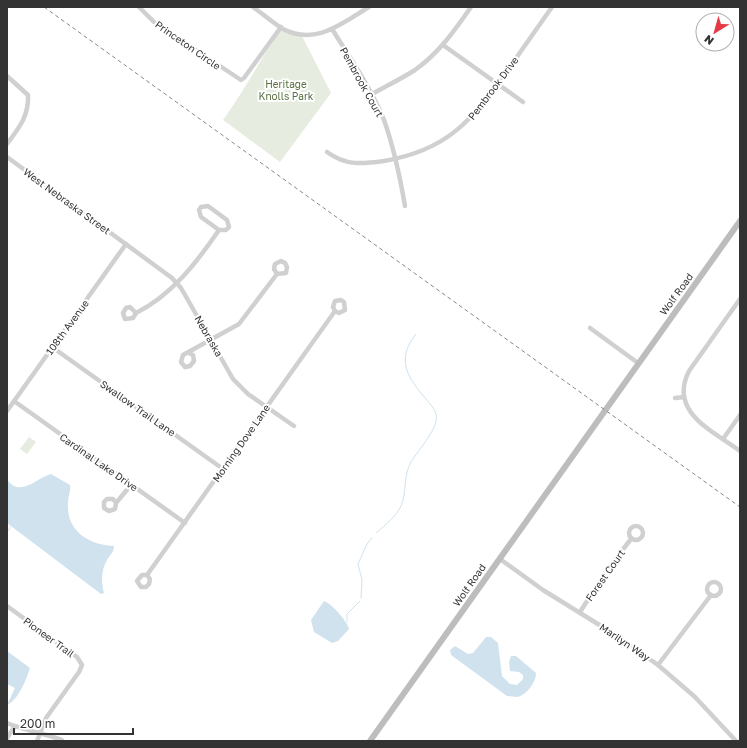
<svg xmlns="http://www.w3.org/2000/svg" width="747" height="748" viewBox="0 0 747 748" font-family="'Golos Text',sans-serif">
	<rect width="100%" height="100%" fill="#fff"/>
	<g fill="#e6ecdf">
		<path d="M281,28L302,36L331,93L280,162L223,120C244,91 261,59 281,28Z"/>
		<path d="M29,437L36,442L27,454L20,449Z"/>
	</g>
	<g fill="#cfe2ee">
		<path d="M51,474L70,485C71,492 68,496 68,503C66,531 89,545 114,546C114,553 110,554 107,560C101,570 101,582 104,593L101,594L7,523V479C19,499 38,477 51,474Z"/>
		<path d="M324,601C332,604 347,621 349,629L338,641L332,643L314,632L311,620Z"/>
		<path d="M486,637H491L498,643L502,676L510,684L517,685L523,679V675L519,672L510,671L509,662L511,656H516L536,673C536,682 527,695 517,697C514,697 511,696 507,696L451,655L450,650L455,646L468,654L473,653Z"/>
		<path d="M7,651L30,668C26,680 19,699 7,705L15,688L7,684Z"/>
	</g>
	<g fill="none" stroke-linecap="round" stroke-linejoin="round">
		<g stroke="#cfe2ee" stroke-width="1">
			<path d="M7,532L11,527"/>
			<path d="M376,533C385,525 396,517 401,506C407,492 403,476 411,462C418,450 440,427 436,414C435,409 429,403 426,399C408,378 395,360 416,334"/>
			<path d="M361,598L362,580L358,564L367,544L372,538"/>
			<path d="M347,622V614L360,601"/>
		</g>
		<g stroke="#d0d0d0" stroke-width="4.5">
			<path d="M139,7L154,22L241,80L244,78L281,27"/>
			<path d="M253,7C263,14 273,23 283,29C316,46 342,23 369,7"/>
			<path d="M332,29C350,58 371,88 384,120C394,148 400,177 405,206"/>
			<path d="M443,45L523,102"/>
			<path d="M7,76L28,95C29,116 19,128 7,144"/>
			<path d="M372,94C386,86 401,79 415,70C439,53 455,30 471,7"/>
			<path d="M327,152C346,166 362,164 384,161C448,150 471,121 507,71C522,50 537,28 552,7"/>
			<path d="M7,157L172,278L181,288L233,379L248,394L294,426"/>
			<path d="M740,299L689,371C668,412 713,431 740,451"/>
			<path d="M136,313L130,307L126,308L123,313L125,319L133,318L136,313C172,295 197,262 219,230H226L229,227L227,220L208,206L201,207L199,210L201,217L219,230"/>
			<path d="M590,328L638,363"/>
			<path d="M52,347L223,469"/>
			<path d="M189,353L193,355L194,361L190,366L185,367L181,362L183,355L239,324L277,274L286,273L287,267L285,263L281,261L275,264L274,269L277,274"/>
			<path d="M675,398L684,397"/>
			<path d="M14,401L185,523"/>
			<path d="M7,411L126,244"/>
			<path d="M723,439L740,415"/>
			<path d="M116,503L113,499H107L104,502V508L109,511L115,509L116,503L131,485"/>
			<circle cx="636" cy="533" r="7"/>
			<path d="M500,559L543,590L614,634L658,665L695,697L736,741"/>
			<path d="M147,575H142L137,581L141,587H146L149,584L150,579L147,575L335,311L339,313L345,310L344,302L341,300L335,301L333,307L335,311"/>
			<circle cx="714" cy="589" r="7"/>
			<path d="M7,606L77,657L82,665L79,672L46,718L37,741"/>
			<path d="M580,612L607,570L631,539"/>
			<path d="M658,665L711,595"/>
			<path d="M7,723C25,731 44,733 62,740"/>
			<path d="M7,741V738L15,726"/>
		</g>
		<path stroke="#bdbdbd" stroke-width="6" d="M370,741L740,221"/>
		<path stroke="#888" stroke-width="1" stroke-dasharray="4 3" stroke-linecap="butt" d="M44,7L740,507"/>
	</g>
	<g text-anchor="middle" stroke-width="4" stroke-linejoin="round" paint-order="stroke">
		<g font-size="10" fill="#333" stroke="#fff">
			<text transform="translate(188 45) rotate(35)" y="4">Princeton Circle</text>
			<text transform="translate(362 82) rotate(61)" y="4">Pembrook Court</text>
			<text transform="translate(493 88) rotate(-53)" y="4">Pembrook Drive</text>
			<text transform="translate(67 201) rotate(36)" y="4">West Nebraska Street</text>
			<text transform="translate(676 294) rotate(-54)" y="4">Wolf Road</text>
			<text transform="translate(67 327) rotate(-54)" y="4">108th Avenue</text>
			<text transform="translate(209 336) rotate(60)" y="4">Nebraska</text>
			<text transform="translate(138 408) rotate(35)" y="4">Swallow Trail Lane</text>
			<text transform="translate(241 443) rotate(-55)" y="4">Morning Dove Lane</text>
			<text transform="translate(99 462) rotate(35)" y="4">Cardinal Lake Drive</text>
			<text transform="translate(605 575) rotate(-55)" y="4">Forest Court</text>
			<text transform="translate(469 585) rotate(-55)" y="4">Wolf Road</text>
			<text transform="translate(49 637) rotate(36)" y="4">Pioneer Trail</text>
			<text transform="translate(625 642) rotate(34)" y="4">Marilyn Way</text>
		</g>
		<g font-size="10" fill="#56703f" stroke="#fff">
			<text x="286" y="88">Heritage<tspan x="286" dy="12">Knolls Park</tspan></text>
		</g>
	</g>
	<rect width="747" height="748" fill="none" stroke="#333333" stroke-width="16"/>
	<g transform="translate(715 32) rotate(217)"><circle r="19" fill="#ffffff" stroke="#adadad"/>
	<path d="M0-3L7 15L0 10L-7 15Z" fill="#e63946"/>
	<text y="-6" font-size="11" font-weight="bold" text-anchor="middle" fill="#333333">N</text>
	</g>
	<path d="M14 728v6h119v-6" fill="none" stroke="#333333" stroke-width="2"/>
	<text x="20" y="728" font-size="12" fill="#333333" stroke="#ffffff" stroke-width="3" paint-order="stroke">200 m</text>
</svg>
